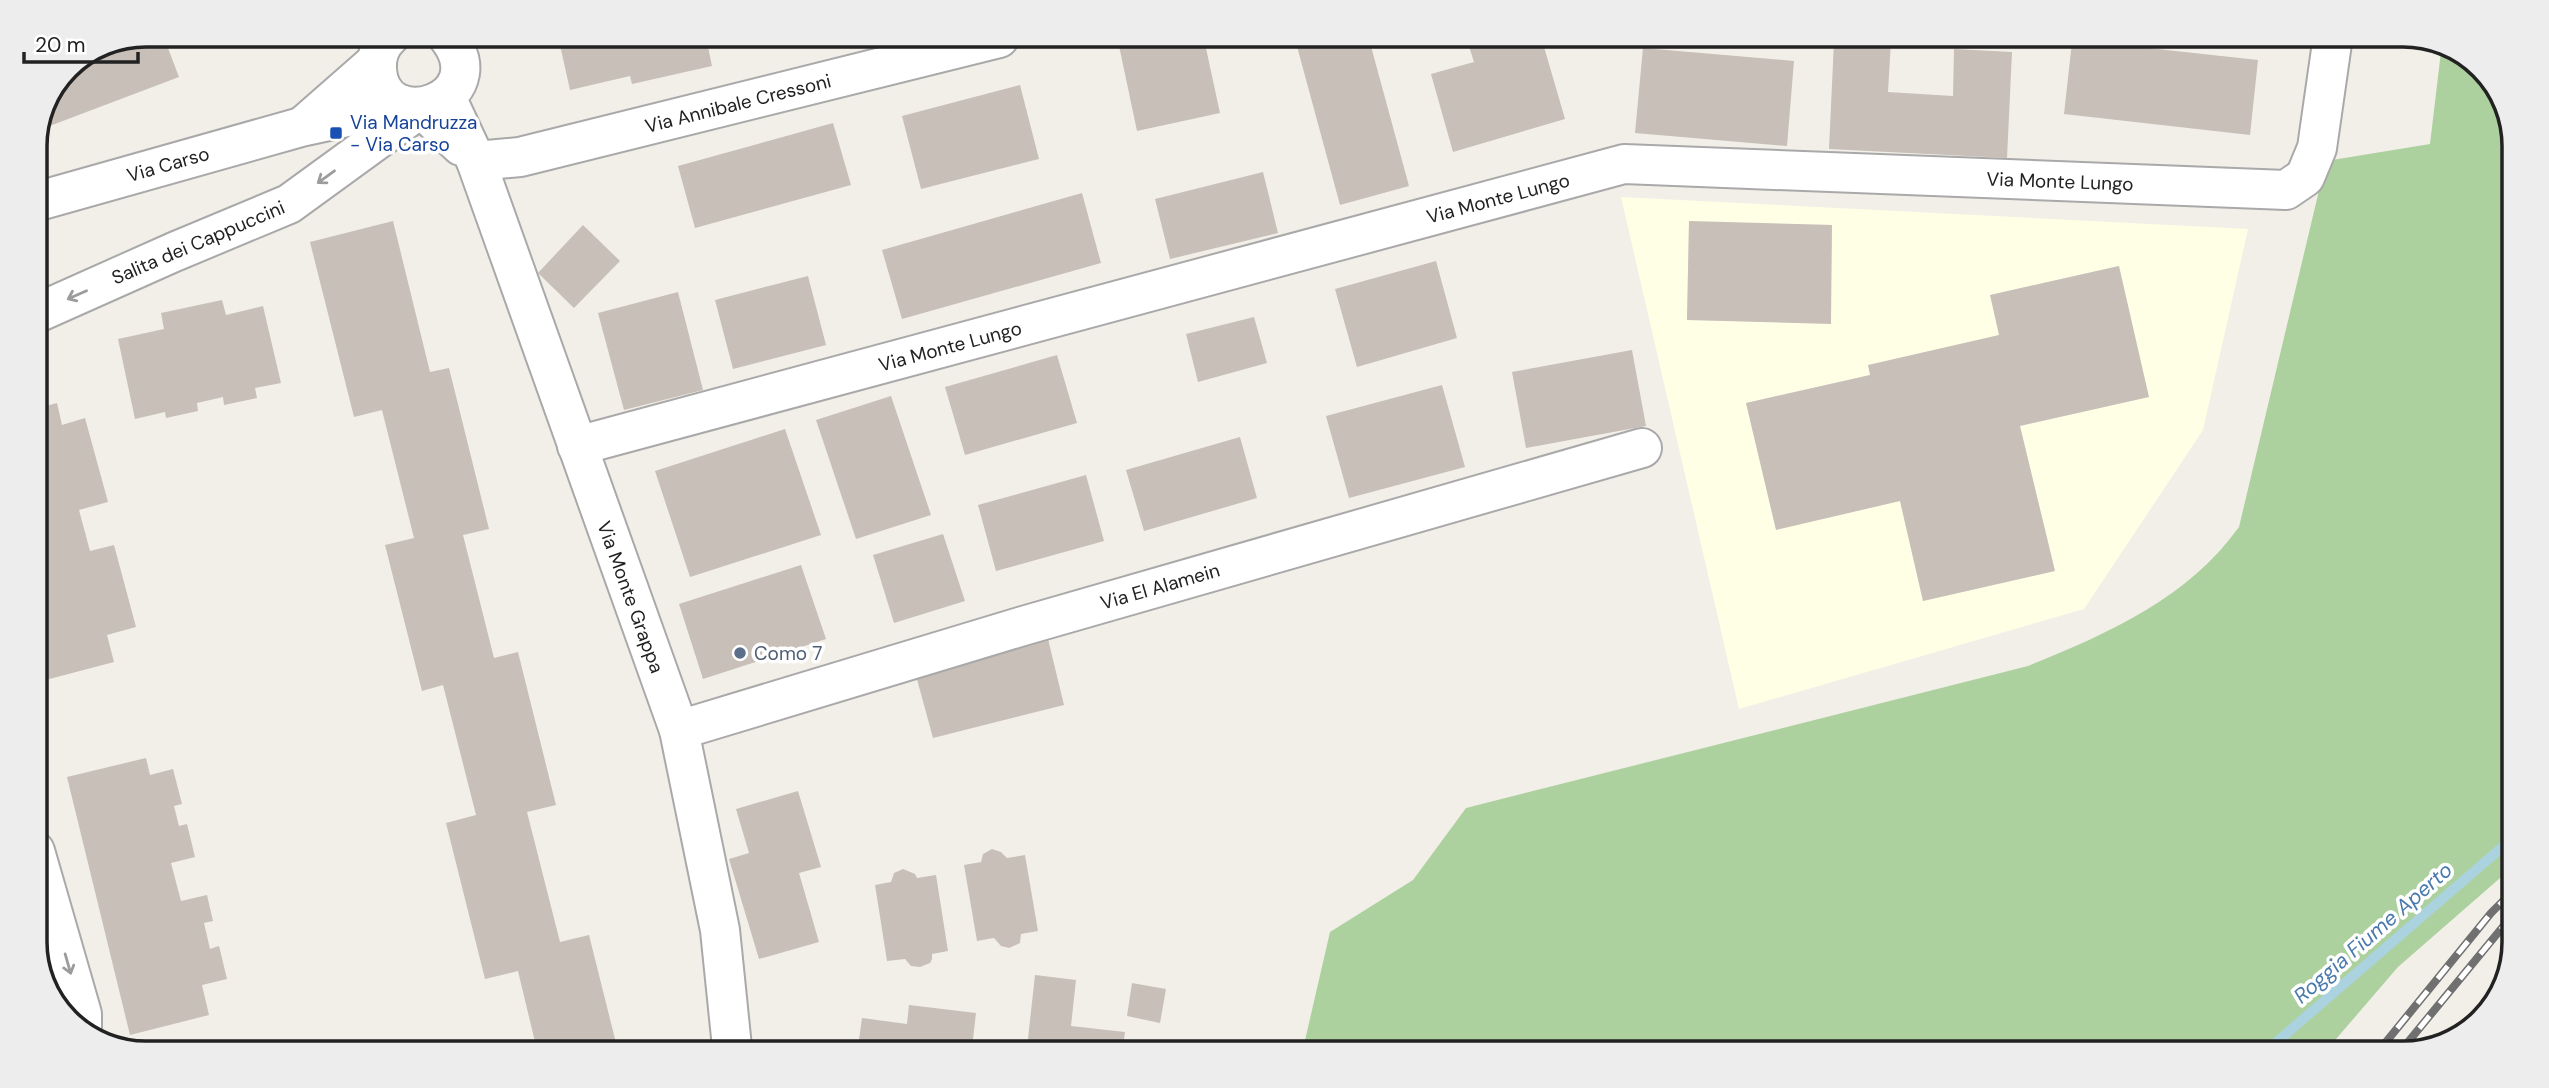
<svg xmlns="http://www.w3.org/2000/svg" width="2549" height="1088" viewBox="0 0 2549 1088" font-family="'DM Sans',sans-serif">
	<rect width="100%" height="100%" fill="#f2efe9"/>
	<path fill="#ffffe5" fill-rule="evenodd" d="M1621,197L2248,229L2203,430L2084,609L1739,709ZM1689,222L1832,225L1830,323L1687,320ZM2118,266L2148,397L2020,426L2055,571L1923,601L1900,501L1776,529L1746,403L1870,375L1999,335L1991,295Z"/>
	<path fill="#add19e" d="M2442,43L2491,79L2514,140L2507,872L2398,967L2324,1053L1303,1049L1330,932L1413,880L1466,808L2028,666C2109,633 2187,599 2239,527L2326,161L2430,144Z"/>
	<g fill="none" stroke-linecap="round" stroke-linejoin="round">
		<path stroke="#aad3df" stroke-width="10" d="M2265,1052L2507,843"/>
	</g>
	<g fill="#c7bfb8">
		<path d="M147,35H163L179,77L39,130L68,67Z"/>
		<path d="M558,36L706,37L712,66L632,84L630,76L570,90Z"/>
		<path d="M1132,39H1204L1220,113L1137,131L1118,41Z"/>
		<path d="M1295,39H1369L1409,186L1340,205Z"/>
		<path d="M1467,40H1542L1565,119L1453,152L1431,74L1474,62Z"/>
		<path d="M1834,41H1891L1888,92L1953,96L1954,49L2012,52L2007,158L1829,149Z"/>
		<path d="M2072,42H2093L2258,60L2250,135L2064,114Z"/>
		<path d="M1643,48L1794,61L1787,146L1635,133Z"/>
		<path d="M1020,85L1039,159L921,189L902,116Z"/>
		<path d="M833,123L851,185L695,228L678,166Z"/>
		<path d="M1263,172L1278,233L1170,259L1155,199Z"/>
		<path d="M1082,193L1101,263L902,319L882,250Z"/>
		<path d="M393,221L430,372L449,368L489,529L463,535L494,658L518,652L556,805L527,812L560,942L589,935L617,1047L536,1046L518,971L485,979L446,823L476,815L443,685L422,691L385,545L414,538L382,410L354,417L310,242Z"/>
		<path d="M1689,221L1832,225L1831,324L1687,320Z"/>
		<path d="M583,225L620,261L574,308L538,273Z"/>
		<path d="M1436,261L1457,338L1357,367L1335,289Z"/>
		<path d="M2119,266L2149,397L2020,426L2055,571L1923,601L1900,501L1776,530L1746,403L1870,375L1868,365L1999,335L1990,295Z"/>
		<path d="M808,276L826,345L733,369L715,300Z"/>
		<path d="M678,292L703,390L624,410L598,313Z"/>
		<path d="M222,300L226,315L263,306L281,383L255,388L257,398L224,405L223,397L197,403L198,411L166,418L165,412L135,419L118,339L164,329L161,313Z"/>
		<path d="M1254,317L1267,363L1198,382L1186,334Z"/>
		<path d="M1632,350L1646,426L1526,448L1512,372Z"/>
		<path d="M1057,355L1077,423L965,455L945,387Z"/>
		<path d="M1442,385L1465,467L1349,498L1326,416Z"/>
		<path d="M891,396L931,515L856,539L816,420Z"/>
		<path d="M57,403L62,425L85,418L108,502L79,510L90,551L114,545L136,627L107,635L114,662L38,682L35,673V409Z"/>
		<path d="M785,429L821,535L690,577L655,471Z"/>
		<path d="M1240,437L1257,498L1144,531L1126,470Z"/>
		<path d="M1086,475L1104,541L996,571L978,505Z"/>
		<path d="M943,534L965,601L894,623L873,555Z"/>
		<path d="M801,565L826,639L703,679L679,604Z"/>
		<path d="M1048,639L1064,705L933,738L915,672Z"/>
		<path d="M146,758L150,775L173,769L182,804L174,806L179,826L187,824L195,857L171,863L181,901L207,895L213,921L204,923L210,949L219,946L227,979L202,985L209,1015L130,1035L67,777Z"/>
		<path d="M798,791L821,867L799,873L819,942L759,959L729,859L749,853L736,809Z"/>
		<path d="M992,849L1001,852L1007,858L1025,855L1038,931L1021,934L1020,943L1009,948L1001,946L994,938L977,941L964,865L981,862L983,854Z"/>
		<path d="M903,869L915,874L917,878L936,875L948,951L932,954V959L930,963L920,967L911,966L905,959L887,961L875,885L891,882L894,873Z"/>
		<path d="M1035,975L1076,980L1071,1026L1125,1032L1123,1048H1027Z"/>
		<path d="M1132,983L1166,989L1160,1023L1127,1016Z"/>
		<path d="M909,1005L976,1013L972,1048L858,1047L862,1018L907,1024Z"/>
	</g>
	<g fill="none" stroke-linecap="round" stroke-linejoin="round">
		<defs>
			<g id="minor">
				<path d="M390,36C380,45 376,57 377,70C382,139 499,101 447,36"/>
				<path d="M446,97L476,161L679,730L720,930L732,1047"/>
				<path d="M303,126L376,62"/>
				<path d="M476,161L520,157L999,38"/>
				<path d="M35,202L301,127L403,105"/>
				<path d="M35,314L174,252L289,204L421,108L461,146"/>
				<path d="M577,446L1624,164L2286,190L2305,177L2317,148L2332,43"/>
				<path d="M679,730L1023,626L1642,448"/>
				<path d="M35,851L82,1014V1028"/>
			</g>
		</defs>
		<use href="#minor" stroke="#a9a9a9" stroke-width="42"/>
		<use href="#minor" stroke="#fff" stroke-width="38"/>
		<defs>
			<g id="rail">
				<path d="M2377,1053L2491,913L2506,898"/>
				<path d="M2399,1053L2506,923"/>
			</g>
		</defs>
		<use href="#rail" stroke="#707070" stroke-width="8"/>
		<use href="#rail" stroke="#fff" stroke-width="5" stroke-dasharray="16" stroke-linecap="butt"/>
	</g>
	<defs><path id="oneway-shaft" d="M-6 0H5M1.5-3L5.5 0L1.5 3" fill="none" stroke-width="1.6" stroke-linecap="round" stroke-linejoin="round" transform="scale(1.75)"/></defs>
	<g stroke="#9c9c9c">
		<use href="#oneway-shaft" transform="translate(326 177) rotate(144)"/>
		<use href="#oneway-shaft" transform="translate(77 295) rotate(156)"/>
		<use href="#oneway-shaft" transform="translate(68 964) rotate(74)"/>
	</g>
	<rect fill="#1a4fb4" stroke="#fff" stroke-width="2.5" x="329" y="126" width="14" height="14" rx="3.5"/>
	<circle fill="#5c6f8a" stroke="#fff" stroke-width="2.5" cx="740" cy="653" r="7"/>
	<g text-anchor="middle" stroke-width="7" stroke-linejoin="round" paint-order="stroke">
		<g font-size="19" fill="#222" stroke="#fff">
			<text transform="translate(738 103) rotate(-14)" y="7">Via Annibale Cressoni</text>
			<text transform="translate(168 164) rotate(-16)" y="7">Via Carso</text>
			<text transform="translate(2060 181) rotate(2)" y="7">Via Monte Lungo</text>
			<text transform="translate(1498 198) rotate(-15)" y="7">Via Monte Lungo</text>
			<text transform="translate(198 242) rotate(-23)" y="7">Salita dei Cappuccini</text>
			<text transform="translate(950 346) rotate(-15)" y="7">Via Monte Lungo</text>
			<text transform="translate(1160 586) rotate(-16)" y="7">Via El Alamein</text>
			<text transform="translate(631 597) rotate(70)" y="7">Via Monte Grappa</text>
		</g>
		<g font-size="19" fill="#164399" stroke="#fff" text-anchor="start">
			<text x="350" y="129">Via Mandruzza<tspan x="350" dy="22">- Via Carso</tspan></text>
		</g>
		<g font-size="19" fill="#4e5e75" stroke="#fff" text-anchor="start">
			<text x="754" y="660">Como 7</text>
		</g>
		<g font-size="21" font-style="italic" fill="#4a7aab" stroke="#fff">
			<text transform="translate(2373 933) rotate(-41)" y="7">Roggia Fiume Aperto</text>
		</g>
	</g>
	<path d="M0 0H2549V1088H0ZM146 47H2403A99 99 0 0 1 2502 146V942A99 99 0 0 1 2403 1041H146A99 99 0 0 1 47 942V146A99 99 0 0 1 146 47Z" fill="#ededed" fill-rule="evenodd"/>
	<path fill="none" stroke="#222" stroke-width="3.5" d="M146 47H2403A99 99 0 0 1 2502 146V942A99 99 0 0 1 2403 1041H146A99 99 0 0 1 47 942V146A99 99 0 0 1 146 47Z"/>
	<path d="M24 52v10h114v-10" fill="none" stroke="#222222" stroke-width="3.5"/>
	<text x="35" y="52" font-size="21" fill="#222222" stroke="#ffffff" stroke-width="5" paint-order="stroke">20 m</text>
</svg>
